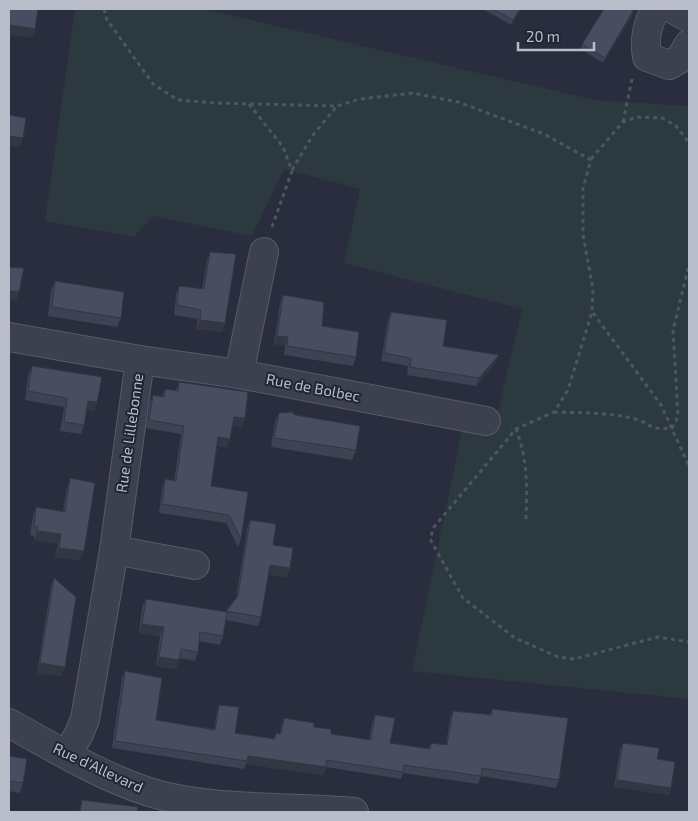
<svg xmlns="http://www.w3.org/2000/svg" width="698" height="821" viewBox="0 0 698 821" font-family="'Exo 2',sans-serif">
	<rect width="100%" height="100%" fill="#292d3e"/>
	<path fill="#2c3a40" d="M75,9H204L595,100L689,106V699L412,671L462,431L493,433L522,309L344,263L360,189L284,169L252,236L153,216L134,237L45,221Z"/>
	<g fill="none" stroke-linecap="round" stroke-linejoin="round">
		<defs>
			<g id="minor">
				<path d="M657,9C647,21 644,41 647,57L669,65L680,59L689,44"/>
				<path d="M673,9L689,18"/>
				<path d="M9,337L140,360L114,550L85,719L79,734L67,754"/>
				<path d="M140,360L239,374L486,421"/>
				<path d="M239,374L264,252"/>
				<path d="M114,550L195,565"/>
				<path d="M9,723C54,748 100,776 149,792C209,811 290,806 354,812"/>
			</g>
		</defs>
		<use href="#minor" stroke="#585b69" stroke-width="30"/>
		<g stroke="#4b575e" stroke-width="3" stroke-dasharray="4 4" stroke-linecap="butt">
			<path d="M104,9L107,20L153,84L178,100L215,103L337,106L360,99L413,93L458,102L544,134L591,160L583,188V235L593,289L592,312L568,390L554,412L516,429L511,427"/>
			<path d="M249,104L283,147L292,171L272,227"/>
			<path d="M623,122L632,79"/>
			<path d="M591,159L623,122L637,117L662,118L676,126L689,143"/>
			<path d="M292,170L313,135L337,106"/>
			<path d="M593,313L661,405L689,466"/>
			<path d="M554,412C580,413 606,412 632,418C652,423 648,431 672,428L678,417L673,330L689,265"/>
			<path d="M526,519C527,485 528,461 516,429L434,527L430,539L463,598L515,638L558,657L574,659L658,637L689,642"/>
		</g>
		<use href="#minor" stroke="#3d404e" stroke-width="28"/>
	</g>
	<g fill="#3f4253">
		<path d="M483,9H521L511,25Z"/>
		<path d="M633,11L632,16L603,63L581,49L582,44Z"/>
		<path d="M210,252L225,323L222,332L196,329L198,319L174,315L176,295L179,286L202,289L207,261Z"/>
		<path d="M55,281L121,318L117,327L48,316L51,290Z"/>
		<path d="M283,295L322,326L356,357L353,366L284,355L285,346L274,344L280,304Z"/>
		<path d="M391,312L443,346L496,363L476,386L407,375L408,366L381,361L388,320Z"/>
		<path d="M32,366L97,402L94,411L87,410L84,425L81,434L60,431L64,407L25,400L28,375Z"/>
		<path d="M179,382L245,418L242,427L232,425L227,447L217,446L211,486L248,492L241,539L238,547L226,523L159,513L162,488L165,479L174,481L181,434L146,428L150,403L153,395L162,396L165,389L176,390Z"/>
		<path d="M279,413L295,415L356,450L352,460L271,447L275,422Z"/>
		<path d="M70,478L80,560L55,557L58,544L34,540V536L30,535L33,516L36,507L63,511L67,488Z"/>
		<path d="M250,520L273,545L290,568L286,577L268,574L261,617L258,626L226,620L223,636L220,645L199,641L198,652L195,661L179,658L176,669L156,666L160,636L139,633L142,607L146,599L225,612L236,599L247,529Z"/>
		<path d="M54,578L61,676L37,673L51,587Z"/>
		<path d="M125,671L156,720L214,729L217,713L219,705L235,733L273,739L276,733H280L281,726L284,718L314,727L331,734L369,740L372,723L375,715L390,743L428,749L431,743L446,745L450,718L453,711L490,714L492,709L559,780L556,788L481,776L478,784L403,773L401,779L326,767L323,775L246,764L244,769L112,748L122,678Z"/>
		<path d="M623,743L657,759L671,788L669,795L614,787L620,750Z"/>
		<path d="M9,756L23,783L20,793L9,791Z"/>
		<path d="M82,800L137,812H79Z"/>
	</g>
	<g fill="#333643">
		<path d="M520,9H521L511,25L513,20Z"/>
		<path d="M633,11L632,16L603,63L605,58Z"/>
		<path d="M10,25L35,29L32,38L9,35Z"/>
		<path d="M9,136L23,138L20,147L9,146Z"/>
		<path d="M9,291L19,292L16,301L9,300Z"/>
		<path d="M200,320L225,323L222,332L196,329Z"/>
		<path d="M277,336L288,337L285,346L274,344Z"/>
		<path d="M499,355L496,363L476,386L479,378Z"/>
		<path d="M88,401L97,402L94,411L85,410Z"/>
		<path d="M234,417L245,418L242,427L231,425Z"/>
		<path d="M218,437L230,439L227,447L215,446Z"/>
		<path d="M37,531L61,534L58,544L34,540Z"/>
		<path d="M59,548L84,551L80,560L55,557Z"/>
		<path d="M270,565L290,568L286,577L266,574Z"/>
		<path d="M142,624L164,627L160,636L139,633Z"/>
		<path d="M159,657L179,660L176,669L156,666Z"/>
		<path d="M40,663L65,667L61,676L37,673Z"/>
		<path d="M248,756L326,767L323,775L246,764Z"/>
		<path d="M617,780L671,788L669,795L614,787Z"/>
	</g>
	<g fill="#494d60" stroke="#333643">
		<path d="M9,9H38L35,29L10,25L9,36Z"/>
		<path d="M493,9H520L513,20Z"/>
		<path d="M604,9H630L633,11L605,58L582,44Z"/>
		<path d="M9,115L26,118L23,138L9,136Z"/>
		<path d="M210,252L236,254L225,323L200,320L201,310L177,305L179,286L204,289Z"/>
		<path d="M9,267L24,268L19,292L9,291Z"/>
		<path d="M55,281L124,292L121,318L52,307Z"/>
		<path d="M283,295L324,302L322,326L359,332L356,357L287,346L288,337L277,336Z"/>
		<path d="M391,312L447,320L443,346L499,355L479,378L410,367L411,358L384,353Z"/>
		<path d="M32,366L102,377L97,402L88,401L84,425L64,422L67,398L28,391Z"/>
		<path d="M179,382L248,392L245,418L234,417L230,439L218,437L211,486L248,492L241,539L229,515L162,504L165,479L176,481L184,426L149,420L153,395L164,397L165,389L178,391Z"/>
		<path d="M292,412L295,415L360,426L356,450L274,438L279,413Z"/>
		<path d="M70,478L95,483L84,551L59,548L61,534L37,531L38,527L34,526L36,507L65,512Z"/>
		<path d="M250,520L276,524L273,545L293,548L290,568L270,565L261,617L226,611L238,596Z"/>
		<path d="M54,578L76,597L65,667L40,663Z"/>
		<path d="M146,599L227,612L223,636L200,632L198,652L181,649L179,660L159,657L164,627L142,624Z"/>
		<path d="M125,671L162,678L156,720L215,730L219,705L239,707L235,733L275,739L276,733L281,734L284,718L314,723V727L331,729V734L371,740L375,715L395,718L390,743L430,749L431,743L447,745L453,711L492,715V709L568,718L559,780L482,768L481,776L404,765L403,772L327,760L326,767L248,756L247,761L115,741Z"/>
		<path d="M623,743L659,748L657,759L675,762L671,788L617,780Z"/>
		<path d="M9,756L27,759L23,783L9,781Z"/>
		<path d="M82,800L138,807L137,812H80Z"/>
	</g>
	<g text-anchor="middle" stroke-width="4" stroke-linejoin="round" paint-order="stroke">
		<g font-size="15" fill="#b9bcc9" stroke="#212534">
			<text transform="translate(313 388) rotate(11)" y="5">Rue de Bolbec</text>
			<text transform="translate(130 433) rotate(-82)" y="5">Rue de Lillebonne</text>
			<text transform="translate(98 768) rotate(25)" y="5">Rue d'Allevard</text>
		</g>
	</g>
	<rect width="698" height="821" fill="none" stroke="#b9bcc9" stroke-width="20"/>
	<path d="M518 42v8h76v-8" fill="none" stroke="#b9bcc9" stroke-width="2.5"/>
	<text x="526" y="42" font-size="15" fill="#b9bcc9" stroke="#212534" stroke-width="4" paint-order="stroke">20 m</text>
</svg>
